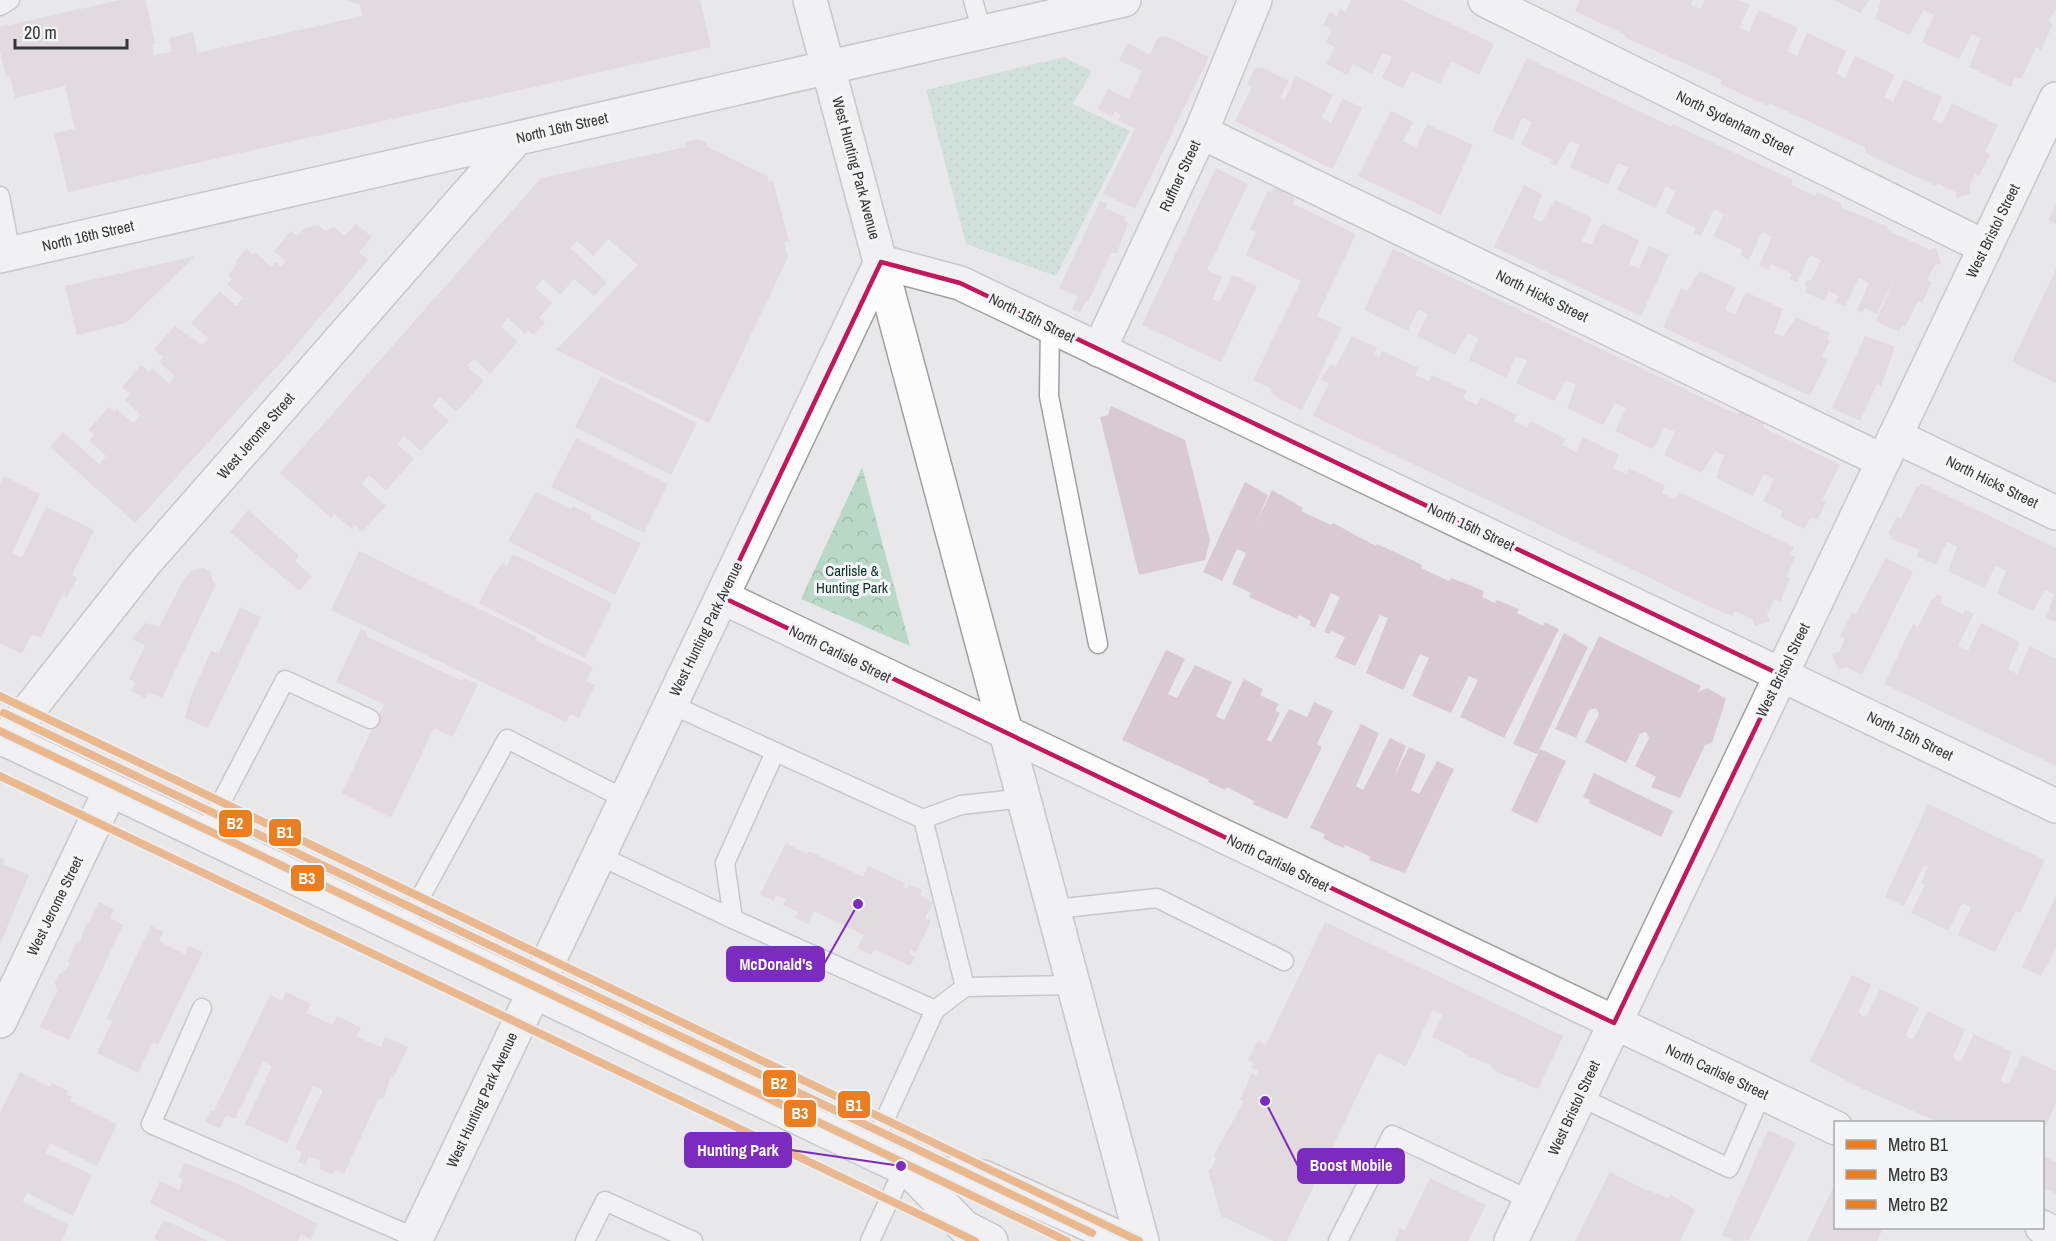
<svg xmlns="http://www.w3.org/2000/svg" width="2056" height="1241" viewBox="0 0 2056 1241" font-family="'Archivo Narrow',sans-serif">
	<defs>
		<pattern id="grass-dots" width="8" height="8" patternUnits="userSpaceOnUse" patternTransform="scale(1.5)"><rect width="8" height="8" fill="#b9d8c8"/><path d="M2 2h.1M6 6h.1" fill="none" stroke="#a0baad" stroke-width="1.8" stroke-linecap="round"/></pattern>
		<pattern id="forest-crowns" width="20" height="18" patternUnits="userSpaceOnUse" patternTransform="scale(1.5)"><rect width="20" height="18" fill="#b9d8c8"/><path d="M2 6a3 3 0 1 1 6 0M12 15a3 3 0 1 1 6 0" fill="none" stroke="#a0baad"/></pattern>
	</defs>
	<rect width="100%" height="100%" fill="#e8e8eb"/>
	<path fill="url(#grass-dots)" d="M1064,57L1092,71L1073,104L1130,131L1056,276L966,244L926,90Z"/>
	<path fill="url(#forest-crowns)" d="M862,467L910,646L801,599Z"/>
	<g fill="#d9cad1">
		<path d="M120,0H146L155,43L152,44L154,55L172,52L169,38L193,32L197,53L362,16L360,5L347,0H700L711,47L68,192L54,133L75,129L65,86L15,98L10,76L6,77L0,51V27Z"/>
		<path d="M1351,0H1401L1494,44L1479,75L1451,61L1440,84L1411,71L1403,88L1382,78L1392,57L1383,53L1372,74L1353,64L1347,75L1326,64L1335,47L1326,42L1332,30L1323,25L1330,12L1337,16L1340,9L1345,12Z"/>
		<path d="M1580,0H1693L1691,5L1701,9L1705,0H1738L1750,5L1739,27L1749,32L1759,10L1798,28L1787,51L1797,56L1807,33L1846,51L1836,74L1845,78L1855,56L1895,75L1884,97L1893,102L1904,79L1942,97L1932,119L1942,124L1952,103L1998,125L1985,152L1990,155L1979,176L1975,174L1969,187L1971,193L1957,198L1955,192L1937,183L1936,186L1865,153L1866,148L1769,103L1768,106L1720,84L1722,80L1626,38L1624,34L1575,11Z"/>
		<path d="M1834,0H1870L1860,13Z"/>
		<path d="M1881,0H2056V9L2048,21L2053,24L2041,50L2036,47L2022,78H2015L2011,87L1969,67L1981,38L1972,34L1959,59L1922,42L1934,15L1924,10L1909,35L1875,19Z"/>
		<path d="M1166,36L1209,57L1135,209L1103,194L1135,129L1118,120L1121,114L1115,111L1112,117L1098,109L1108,89L1129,99L1142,71L1119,60L1128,43L1150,55L1158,37Z"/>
		<path d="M1527,58L1672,127L1673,124L1793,180L1791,185L1815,196L1817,192L1842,204L1841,207L1888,227L1887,230L1930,250L1936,248L1941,263L1935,265L1927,280L1932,282L1922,303L1918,301L1905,327L1902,325L1899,332L1876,321L1896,275L1877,314L1865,308L1863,313L1857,310L1869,283L1859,278L1845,307L1835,302L1839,296L1829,291L1824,301L1805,292L1808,287L1804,285L1807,280L1810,281L1821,261L1817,258L1810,255L1797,283L1790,279L1792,274L1771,264L1768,270L1759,265L1772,237L1762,232L1749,260L1740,255L1743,250L1713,236L1724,214L1714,209L1701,236L1694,233L1696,228L1665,213L1676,191L1671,189L1666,186L1656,208L1617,190L1628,168L1618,163L1608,185L1570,167L1580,145L1570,141L1556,166L1550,163L1553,160L1521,145L1532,122L1522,118L1512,140L1492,131Z"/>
		<path d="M1256,67L1261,69V67L1289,81L1280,98L1284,100L1296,76L1333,95L1322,117L1331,123L1343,98L1362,108L1333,169L1235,121L1252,87L1247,84Z"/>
		<path d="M1391,111L1413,122L1403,141L1416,148L1427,124L1473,145L1441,215L1358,176Z"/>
		<path d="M698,139L707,143L706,146L767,176L769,182L773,181L789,241L784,242L788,257L709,423L556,350L638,265L608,239L593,256L577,241L570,248L607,282L594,296L574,279L560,295L543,279L535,288L552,303L539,318L545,323L534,335L528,330L525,334L508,318L501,326L518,342L490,374L474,359L469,363L467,366L484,381L456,412L440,397L432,406L449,421L421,451L404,436L397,444L414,459L386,490L369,475L362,484L386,506L362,532L355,525L352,529L334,514L331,518L280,473L541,178L686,147L685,142Z"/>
		<path d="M1216,168L1248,184L1207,270L1222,277L1212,299L1219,302L1233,275L1257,286L1221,362L1142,325Z"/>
		<path d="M1524,185L1542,194L1533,218L1539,221L1542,222L1555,200L1592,218L1582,241L1591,245L1602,223L1639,240L1629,264L1639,269L1649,246L1669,255L1641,316L1494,247Z"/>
		<path d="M1274,187L1295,198L1293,204L1356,234L1317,316L1342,328L1302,410L1278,398L1270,392L1272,389L1253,380L1301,281L1246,255L1256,232L1250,229L1268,191L1271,193Z"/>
		<path d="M1100,201L1107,204L1104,211L1108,209L1125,217L1123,220L1128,223L1117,253H1111L1088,302L1086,301L1080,312L1072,309L1078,297L1059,288Z"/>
		<path d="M2056,204V224L2048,220Z"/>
		<path d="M356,224L372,237L359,252L368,260L293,349L135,523L50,447L63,432L99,464L106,456L89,441L94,435L88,430L109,407L114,412L117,409L133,423L138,419L141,415L125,400L130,394L122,387L141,365L149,372L152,368L169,384L175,376L159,362L163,357L154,349L175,326L202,345L206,341L208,338L191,323L220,291L236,306L243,298L227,284L232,279L228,276L237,264L235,262L246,249L253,255L255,252L271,267L276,262L281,267L286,261L274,251L291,231L297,236L303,229L318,225L326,231L334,227L344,236Z"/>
		<path d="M1393,249L1738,415L1740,411L1764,423V428L1840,465L1822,500L1826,502L1818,519L1810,518L1805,529L1780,517L1783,511L1763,501L1774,479L1764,474L1753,496L1716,478L1724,456L1715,451L1702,473L1664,455L1675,432L1665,427L1653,449L1615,431L1626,408L1615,403L1603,425L1567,408L1576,385L1566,380L1554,401L1516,383L1527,361L1516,356L1506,378L1469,360L1478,338L1468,333L1455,355L1417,336L1428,314L1418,310L1408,331L1364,310Z"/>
		<path d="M195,256L126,323L77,335L65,286Z"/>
		<path d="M2056,269V383L2012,362Z"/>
		<path d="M1700,271L1736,288L1725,309L1731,313L1735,314L1746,292L1783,309L1774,333L1783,337L1796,317L1830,333L1827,339L1830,340L1822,356L1828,359L1810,396L1663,327L1681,289L1687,291Z"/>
		<path d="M1352,336L1377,348L1374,354L1379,357L1382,351L1419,368L1415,375L1429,381L1432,375L1467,391L1463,398L1477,405L1481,397L1517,415L1514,421L1527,428L1531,421L1566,439L1562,445L1576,452L1583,437L1619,455L1613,468L1626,474L1629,468L1665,486L1662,493L1675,499L1679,492L1794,547L1790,555L1796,557L1786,577L1790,578L1780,602L1775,599L1767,614L1770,621L1755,626L1753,620L1735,611L1732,616L1708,606L1313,416L1329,383L1321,380L1330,364L1336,366Z"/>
		<path d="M1865,336L1893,346L1894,350L1881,386L1877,384L1860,421L1832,408Z"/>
		<path d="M601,376L697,423L671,475L575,427Z"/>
		<path d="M1111,406L1185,440L1210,540L1205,560L1139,575L1100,417L1108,415Z"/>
		<path d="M576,438L668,484L644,533L551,487Z"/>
		<path d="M4,476L40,494L12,553L22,558L46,507L94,530L72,575L77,578L67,598L62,595L41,638L32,634L22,654L0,643V483Z"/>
		<path d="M1245,482L1268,495L1256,523L1272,490L1303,508L1301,511L1331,525L1333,523L1376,546L1377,544L1412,560L1422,565L1421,568L1449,581L1451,578L1484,591L1482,597L1495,603L1497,600L1519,609L1517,613L1543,626L1545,622L1559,629L1504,738L1460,717L1478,680L1469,676L1451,713L1412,696L1429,658L1420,654L1403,690L1366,673L1388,618L1380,615L1355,666L1335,657L1345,637L1331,631L1330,634L1324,632L1340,597L1331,593L1315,628L1309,625L1311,621L1299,615L1297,619L1249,597L1251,593L1232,584L1246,553L1237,549L1222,581L1203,572Z"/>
		<path d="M1921,483L2056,548V622L2046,618L2054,594L2045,590L2033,611L1997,594L2006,571L1996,566L1984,588L1948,571L1957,547L1948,542L1935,565L1917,556L1920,550L1891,539L1892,536L1888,534L1897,516L1901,519L1917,486L1919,487Z"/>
		<path d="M536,492L571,509L573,506L592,516L590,519L641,543L615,595L508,541Z"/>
		<path d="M248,510L299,555L295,561L312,576L299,591L230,532Z"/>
		<path d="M359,551L537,637L535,640L593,667L586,681L595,685L579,718L570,714L566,722L331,610Z"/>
		<path d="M513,554L612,603L585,658L479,603L492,578L502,563L507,566Z"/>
		<path d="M1886,558L1913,571L1862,675L1846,667L1838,669L1832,654L1840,651L1845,638L1840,636L1852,612L1856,614Z"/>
		<path d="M203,568L211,572L213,582L216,584L162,698L149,692L145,698L131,691L135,682L129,679L145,646L132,639L145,623L159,627L184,579L191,571Z"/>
		<path d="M1937,594L1943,597L1940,603L1963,615L1965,610L1974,614L1958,646L1968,651L1981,623L2020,642L2008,669L2017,674L2030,646L2056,659V766L1884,684L1913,624L1918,627L1932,599L1934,600Z"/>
		<path d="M240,607L261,617L208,728L185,718L191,696L211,651L219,653Z"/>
		<path d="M361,629L367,632L366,636L462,681L464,678L478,684L453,737L434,728L392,816L389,817L342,793L384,704L336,682Z"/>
		<path d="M1564,633L1588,647L1537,754L1513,744Z"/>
		<path d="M1599,636L1701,686L1698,692L1707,688L1726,699L1712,743L1705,745L1680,798L1651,787L1656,777L1635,766L1649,738L1646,732L1640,734L1626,763L1585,742L1599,714L1596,708L1589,710L1576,738L1555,729Z"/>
		<path d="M1166,650L1185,659L1168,694L1172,696L1177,698L1195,665L1232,682L1216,716L1224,720L1244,679L1263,689L1260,695L1279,704L1275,711L1280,713L1267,740L1271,742L1289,709L1307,717L1314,702L1333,711L1317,744L1322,747L1287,819L1253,804L1254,801L1227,787L1225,790L1208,782L1209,780L1122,740Z"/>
		<path d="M1361,724L1379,733L1356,786L1363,790L1390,738L1406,746L1394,777L1409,747L1426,755L1411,790L1419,794L1437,761L1454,769L1405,873L1369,860L1371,857L1345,845L1344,848L1332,843L1323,838L1325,834L1310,828Z"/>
		<path d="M1540,749L1566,761L1537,823L1511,811Z"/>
		<path d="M1594,773L1673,811L1661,837L1589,803L1590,800L1583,797Z"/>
		<path d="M1928,804L2045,860L2020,913L2016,911L1995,952L1958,935L1971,907L1962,903L1949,931L1911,913L1925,885L1921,883L1928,867L1924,865L1904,906L1885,897Z"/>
		<path d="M786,843L807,854L809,851L863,877L868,866L905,883L903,887L907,889L909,884L922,890L920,895L933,903L925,918L931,921L916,952L911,950L909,954L915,957L910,966L874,949L871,955L857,948L864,935L814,911L808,924L795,918L798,912L783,905L786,899L776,895L774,901L760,894Z"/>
		<path d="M0,857L5,860L3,864L29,875L0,944Z"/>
		<path d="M2056,896V948L2041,976L2022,967Z"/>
		<path d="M99,902L114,910L110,918L123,925L69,1040L40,1027L57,991L55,982L59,974L67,969L70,963L68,961L76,943L79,944L87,922L89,923Z"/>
		<path d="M1325,922L1563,1036L1538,1089L1495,1071L1489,1064L1465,1055L1462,1051L1432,1037L1442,1015L1433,1010L1406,1066L1378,1053L1287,1241H1274L1221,1216L1208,1170L1211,1169L1216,1159L1214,1155L1244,1101L1240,1100L1252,1073L1256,1076L1258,1071L1251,1067L1254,1063L1248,1060L1258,1041L1266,1045Z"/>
		<path d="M151,926L163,932L159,941L172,948L185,954L189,946L203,952L158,1045L153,1042L138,1073L97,1053L112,1021L106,1019Z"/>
		<path d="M1852,975L1871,984L1859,1011L1862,1017L1867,1015L1880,989L1919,1007L1906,1034L1909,1039L1914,1038L1928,1011L1965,1030L1953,1057L1956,1061H1961L1974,1034L2012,1052L2001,1080L2004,1084L2009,1083L2022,1055L2056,1071V1103L2043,1131V1122H1938L1856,1086L1810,1061Z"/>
		<path d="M286,992L311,1004L306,1013L333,1025L337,1016L361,1028L356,1036L371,1043L381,1047L385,1037L408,1047L393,1078L391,1076L384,1098L378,1100L344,1174L336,1170L331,1174L320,1169V1161L309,1156L305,1165L298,1162L302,1152L295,1149L323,1090L313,1086L287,1143L245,1124L272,1066L263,1062L235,1119L226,1115L220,1128L205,1122L211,1110L214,1111L270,995L282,1001Z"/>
		<path d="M20,1072L50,1087L52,1083L69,1091L66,1094L72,1097L70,1101L117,1124L97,1166L50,1143L48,1149L46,1153L92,1175L73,1216L27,1193L24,1198L23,1202L69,1225L61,1241H0V1113Z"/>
		<path d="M1768,1130L1796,1143L1749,1240L1734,1241L1722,1235Z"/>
		<path d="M2043,1156L2056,1162V1194L2043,1187Z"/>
		<path d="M185,1163L236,1183L318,1224L310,1239L301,1234L298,1241H227L150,1203L160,1181L179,1190L183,1180L178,1177Z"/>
		<path d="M1610,1172L1644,1189L1669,1198L1671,1195L1695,1210L1680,1241H1575Z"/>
		<path d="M1430,1178L1486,1205L1468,1241H1395L1400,1228L1405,1230Z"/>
		<path d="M1836,1182V1228H1883L1877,1241H1807Z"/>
		<path d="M163,1221L171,1223L208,1241H159L154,1238Z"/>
	</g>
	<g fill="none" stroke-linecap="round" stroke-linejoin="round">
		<defs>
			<g id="service">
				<path d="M973,0L982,32"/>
				<path d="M0,6L10,0"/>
				<path d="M0,196L11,254"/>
				<path d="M1050,326L1049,396L1098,644"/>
				<path d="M670,704L923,819L961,805L1025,798"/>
				<path d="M775,752L725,863L733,919L935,1010L965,987L1075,985"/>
				<path d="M923,819L965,987"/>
				<path d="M204,835L285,680L370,719"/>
				<path d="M598,855L733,919"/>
				<path d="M1055,909L1157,898L1284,961"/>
				<path d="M403,929L507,739L625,799"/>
				<path d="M202,1008L151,1124L416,1238"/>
				<path d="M1580,1097L1729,1168L1762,1093"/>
				<path d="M870,1152L935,1010"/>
				<path d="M585,1241L605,1201L693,1241"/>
				<path d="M870,1241L904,1168"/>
				<path d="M1338,1241L1392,1135L1530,1200"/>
			</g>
			<g id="minor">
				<path d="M1485,0L1985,247"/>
				<path d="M1201,132L1883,461"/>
				<path d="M0,256L1124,0"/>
				<path d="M881,262L960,283L2056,806"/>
				<path d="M1099,350L1201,132L1255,0"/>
				<path d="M1895,436L2056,513"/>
				<path d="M722,597L1836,1128"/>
				<path d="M5,740L144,564L516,139"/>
				<path d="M0,1021L110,791"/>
				<path d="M2042,1227L2056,1234"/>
				<path d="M1511,1241L2056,99"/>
			</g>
			<path id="secondary" d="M415,1241L534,992"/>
			<g id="primary">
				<path d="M810,0L1142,1241"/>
				<path d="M0,737L910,1171L983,1177L1126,1241"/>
				<path d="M534,992L881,262"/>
				<path d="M910,1171L964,1227L991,1241"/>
			</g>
		</defs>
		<use href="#service" stroke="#a0a0a2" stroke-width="21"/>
		<use href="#minor" stroke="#a0a0a2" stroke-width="36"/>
		<use href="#secondary" stroke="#a0a0a2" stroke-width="36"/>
		<use href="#primary" stroke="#a0a0a2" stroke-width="36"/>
		<use href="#service" stroke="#fcfcfc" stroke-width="18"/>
		<use href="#minor" stroke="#fcfcfc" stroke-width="33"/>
		<use href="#secondary" stroke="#fcfcfc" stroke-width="33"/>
		<use href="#primary" stroke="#fcfcfc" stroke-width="33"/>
		<defs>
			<g id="metro-1">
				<path d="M0,696L1139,1241"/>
				<path d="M0,776L975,1241"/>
			</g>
			<path id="metro-2" d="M0,731L1067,1241"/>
			<path id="metro-3" d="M4,713L1092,1233"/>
		</defs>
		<use href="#metro-1" stroke="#f4f5f9" stroke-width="12"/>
		<use href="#metro-2" stroke="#f4f5f9" stroke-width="12"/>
		<use href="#metro-3" stroke="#f4f5f9" stroke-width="12"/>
		<use href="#metro-1" stroke="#eb7e21" stroke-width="8"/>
		<use href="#metro-2" stroke="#eb7e21" stroke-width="8"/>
		<use href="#metro-3" stroke="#eb7e21" stroke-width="8"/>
	</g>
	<path d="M0 0H2056V1241H0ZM881,262L960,283L1781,675L1614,1023L722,597Z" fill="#e8e8eb" fill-opacity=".55" fill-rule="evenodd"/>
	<path fill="none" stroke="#c2185b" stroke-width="4.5" stroke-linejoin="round" d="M881,262L960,283L1781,675L1614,1023L722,597Z"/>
	<g text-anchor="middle" stroke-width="6" stroke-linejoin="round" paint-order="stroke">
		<g font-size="15" fill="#363638" stroke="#f4f5f9">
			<text transform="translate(1735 123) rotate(26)" y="5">North Sydenham Street</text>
			<text transform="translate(562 128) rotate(-13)" y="5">North 16th Street</text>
			<text transform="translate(856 168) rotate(75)" y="5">West Hunting Park Avenue</text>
			<text transform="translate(1180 176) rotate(-65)" y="5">Ruffner Street</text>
			<text transform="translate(1993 231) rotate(-64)" y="5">West Bristol Street</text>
			<text transform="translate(88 236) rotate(-13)" y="5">North 16th Street</text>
			<text transform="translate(1542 296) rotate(26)" y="5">North Hicks Street</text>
			<text transform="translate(1032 318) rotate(26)" y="5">North 15th Street</text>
			<text transform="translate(256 436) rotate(-49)" y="5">West Jerome Street</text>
			<text transform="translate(1992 482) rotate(26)" y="5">North Hicks Street</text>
			<text transform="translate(1471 527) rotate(25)" y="5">North 15th Street</text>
			<text transform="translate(706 629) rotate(-64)" y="5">West Hunting Park Avenue</text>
			<text transform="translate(840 654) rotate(26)" y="5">North Carlisle Street</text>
			<text transform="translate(1783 670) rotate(-64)" y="5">West Bristol Street</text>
			<text transform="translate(1910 736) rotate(26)" y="5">North 15th Street</text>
			<text transform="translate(1278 863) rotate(26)" y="5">North Carlisle Street</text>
			<text transform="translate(55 906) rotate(-64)" y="5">West Jerome Street</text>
			<text transform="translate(1717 1072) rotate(25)" y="5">North Carlisle Street</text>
			<text transform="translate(482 1100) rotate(-65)" y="5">West Hunting Park Avenue</text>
			<text transform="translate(1574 1108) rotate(-65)" y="5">West Bristol Street</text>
		</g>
		<g font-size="15" fill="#0d3322" stroke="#f4f5f9">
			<text x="852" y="576">Carlisle &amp;<tspan x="852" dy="17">Hunting Park</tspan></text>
		</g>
	</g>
	<path fill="none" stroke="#7b2cbf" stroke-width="2" d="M858 904L824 964M901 1166L791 1150M1265 1101L1298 1166"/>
	<g fill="#7b2cbf" stroke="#f4f5f9" stroke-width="2">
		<circle cx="858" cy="904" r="6"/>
		<circle cx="901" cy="1166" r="6"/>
		<circle cx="1265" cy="1101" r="6"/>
	</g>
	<g fill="#7b2cbf" stroke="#7b2cbf" stroke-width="2">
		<rect x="727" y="947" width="97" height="34" rx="6"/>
		<rect x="685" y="1133" width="106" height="34" rx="6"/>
		<rect x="1298" y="1149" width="106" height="34" rx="6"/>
	</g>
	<g font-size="16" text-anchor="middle" font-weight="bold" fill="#fff">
		<text x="776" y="970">McDonald's</text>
		<text x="738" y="1156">Hunting Park</text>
		<text x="1351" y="1171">Boost Mobile</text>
	</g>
	<g stroke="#f4f5f9" stroke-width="2">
		<rect x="218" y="809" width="35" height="29" rx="6" fill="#eb7e21"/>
		<rect x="268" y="818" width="34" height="29" rx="6" fill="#eb7e21"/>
		<rect x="290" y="864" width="35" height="28" rx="6" fill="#eb7e21"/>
		<rect x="762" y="1069" width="35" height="29" rx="6" fill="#eb7e21"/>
		<rect x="837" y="1090" width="34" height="29" rx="6" fill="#eb7e21"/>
		<rect x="783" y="1099" width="34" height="29" rx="6" fill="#eb7e21"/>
	</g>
	<g font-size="16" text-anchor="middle" font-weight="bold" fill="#fff">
		<text x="235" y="829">B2</text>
		<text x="285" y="838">B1</text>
		<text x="307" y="884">B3</text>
		<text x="779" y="1089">B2</text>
		<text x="854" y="1111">B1</text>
		<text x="800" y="1119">B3</text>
	</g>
	<rect x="1834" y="1121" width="210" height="108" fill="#f4f5f9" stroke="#a8a9ac" stroke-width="1.5"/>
	<rect x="1846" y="1140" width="30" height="9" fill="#eb7e21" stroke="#a8a9ac" stroke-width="1.5"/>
	<text x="1888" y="1151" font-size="18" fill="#363638">Metro B1</text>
	<rect x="1846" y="1170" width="30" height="9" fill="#eb7e21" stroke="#a8a9ac" stroke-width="1.5"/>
	<text x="1888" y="1181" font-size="18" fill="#363638">Metro B3</text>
	<rect x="1846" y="1200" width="30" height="9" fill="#eb7e21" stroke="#a8a9ac" stroke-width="1.5"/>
	<text x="1888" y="1211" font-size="18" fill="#363638">Metro B2</text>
	<path d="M15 39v9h112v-9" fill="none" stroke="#363638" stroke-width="3"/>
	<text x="24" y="39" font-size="18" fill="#363638" stroke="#f4f5f9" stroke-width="4.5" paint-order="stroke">20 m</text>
</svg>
